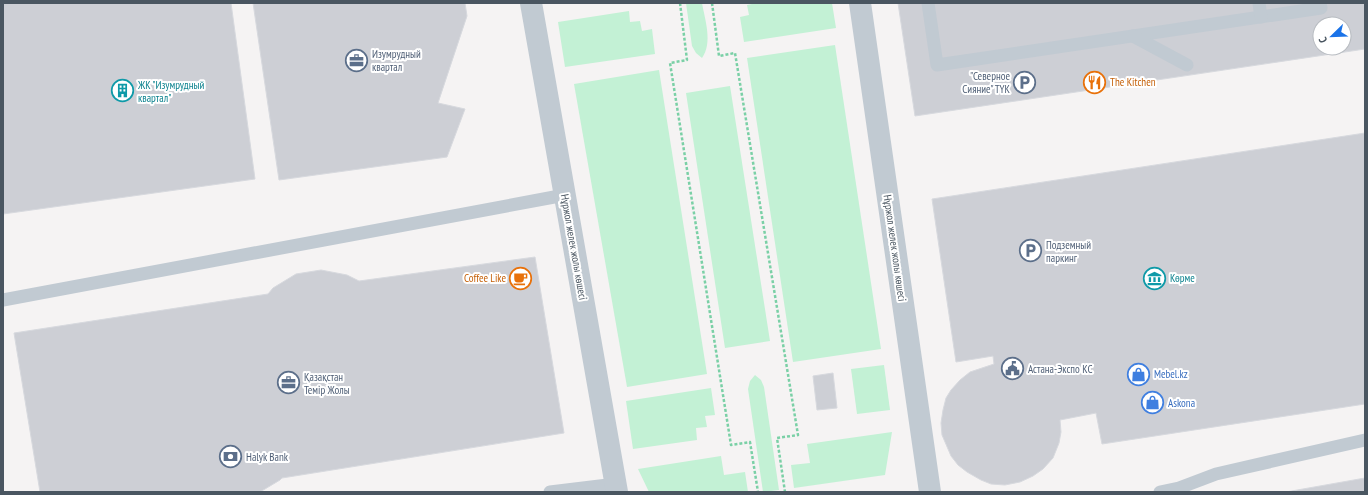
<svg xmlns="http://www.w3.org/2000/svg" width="1368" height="495" viewBox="0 0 1368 495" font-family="'PT Sans Narrow',sans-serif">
	<rect width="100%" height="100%" fill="#f5f3f3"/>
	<g fill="#c3f1d5">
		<path d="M686,3H702C705,20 713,43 702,58L696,53L692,46Z"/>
		<path d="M757,3H832L836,28L744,42L740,17L749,15L747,5Z"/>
		<path d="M629,11L630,22L640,21L642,31L652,29L655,54L565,67L558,22Z"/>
		<path d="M835,45L881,349L793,362L747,58Z"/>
		<path d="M659,70L707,374L627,387L574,84Z"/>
		<path d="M730,86L770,341L725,348L686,93Z"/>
		<path d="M884,365L890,410L857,414L851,369Z"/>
		<path d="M755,375L761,380L764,387L779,490L763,492L748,389L750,381Z"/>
		<path d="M711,388L715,415L705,416L707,427L696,428L697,440L633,449L626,401Z"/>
		<path d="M892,432L885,475L794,488L791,465L810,463L807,444Z"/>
		<path d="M721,456L724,475L745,472L748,492H649L638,469Z"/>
	</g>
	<g fill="#cdcfd5" stroke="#d7d9de" fill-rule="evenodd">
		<path d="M3,3H231L255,179L3,214Z"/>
		<path d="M253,3H465L467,16L438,103L465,109L447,157L279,180Z"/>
		<path d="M898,3H1365V49L915,116ZM1320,24H1344V48H1320Z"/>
		<path d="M1365,133V404L1102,444L1096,413L1060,420L1061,432L1059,443L1053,458L1043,469L1033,476L1020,482L1005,485L991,484L981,480L967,472L958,465L951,456L942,435L941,423L943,410L946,398L951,390L960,380L970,372L994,364L993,356L956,362L932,199Z"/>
		<path d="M535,257L564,433L282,478L280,480L260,492H40L14,333L268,294L273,288L296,274L321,270L347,275L359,281Z"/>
		<path d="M833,373L837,408L817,410L813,376Z"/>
		<path d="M1365,478V492H1286Z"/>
	</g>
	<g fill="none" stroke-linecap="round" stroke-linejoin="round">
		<g stroke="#7ad0a6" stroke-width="2.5" stroke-dasharray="3 2" stroke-linecap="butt">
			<path d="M680,3L687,60L670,63L731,445L750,442L758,492"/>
			<path d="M712,3L719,56L735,53L798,435L777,438L785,492"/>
		</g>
		<g stroke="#c1cad2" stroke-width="13">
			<path d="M928,3L937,65L1321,8L1320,3"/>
			<path d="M1259,3L1261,17"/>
			<path d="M1133,36L1187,65"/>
			<path d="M3,300L565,195"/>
			<path d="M550,492L616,484"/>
			<path d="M1160,492L1179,488L1216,474L1365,440"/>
		</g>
		<g stroke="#c1cad2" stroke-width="22">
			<path d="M531,3L617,492"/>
			<path d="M860,3L930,492"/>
		</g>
	</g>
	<defs>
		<symbol id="office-ring" viewBox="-11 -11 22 22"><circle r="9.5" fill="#fff" stroke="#5c6f8a" stroke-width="1.5"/><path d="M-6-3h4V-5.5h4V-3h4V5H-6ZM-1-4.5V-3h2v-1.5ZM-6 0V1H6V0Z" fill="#5c6f8a"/></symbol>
		<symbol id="parking-ring" viewBox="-11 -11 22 22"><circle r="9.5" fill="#fff" stroke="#5c6f8a" stroke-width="1.5"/><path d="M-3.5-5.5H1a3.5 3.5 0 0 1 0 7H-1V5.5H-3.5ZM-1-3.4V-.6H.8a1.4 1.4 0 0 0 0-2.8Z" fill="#5c6f8a"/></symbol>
		<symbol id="restaurant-ring" viewBox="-11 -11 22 22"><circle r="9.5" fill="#fff" stroke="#e8710a" stroke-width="1.5"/><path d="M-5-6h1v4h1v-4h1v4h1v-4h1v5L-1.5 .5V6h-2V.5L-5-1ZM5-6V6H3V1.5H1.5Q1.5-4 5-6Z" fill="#e8710a"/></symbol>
		<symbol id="building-ring" viewBox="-11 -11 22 22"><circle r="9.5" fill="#fff" stroke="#0f9aa8" stroke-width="1.5"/><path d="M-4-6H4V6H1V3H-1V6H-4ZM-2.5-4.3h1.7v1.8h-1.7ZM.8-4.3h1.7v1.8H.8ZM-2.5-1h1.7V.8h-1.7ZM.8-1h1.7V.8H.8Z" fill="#0f9aa8"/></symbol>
		<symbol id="cafe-ring" viewBox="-11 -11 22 22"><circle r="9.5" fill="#fff" stroke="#e8710a" stroke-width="1.5"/><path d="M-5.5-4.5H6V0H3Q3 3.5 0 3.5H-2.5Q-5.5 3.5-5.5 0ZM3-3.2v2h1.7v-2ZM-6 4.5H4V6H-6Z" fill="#e8710a"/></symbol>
		<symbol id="museum-ring" viewBox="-11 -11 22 22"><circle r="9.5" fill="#fff" stroke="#0f9aa8" stroke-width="1.5"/><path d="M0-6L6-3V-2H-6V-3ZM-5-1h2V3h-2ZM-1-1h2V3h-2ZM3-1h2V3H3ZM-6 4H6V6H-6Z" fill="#0f9aa8"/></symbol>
		<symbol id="civic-ring" viewBox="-11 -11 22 22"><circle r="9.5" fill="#fff" stroke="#5c6f8a" stroke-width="1.5"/><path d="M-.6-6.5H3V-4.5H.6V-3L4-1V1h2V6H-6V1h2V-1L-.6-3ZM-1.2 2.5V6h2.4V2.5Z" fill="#5c6f8a"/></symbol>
		<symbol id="shop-ring" viewBox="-11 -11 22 22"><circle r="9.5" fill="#fff" stroke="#3f7fe0" stroke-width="1.5"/><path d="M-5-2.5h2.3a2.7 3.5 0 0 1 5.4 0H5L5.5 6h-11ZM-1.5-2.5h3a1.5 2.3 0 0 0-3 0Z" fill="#3f7fe0"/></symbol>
		<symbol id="bank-ring" viewBox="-11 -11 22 22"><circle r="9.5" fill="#fff" stroke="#5c6f8a" stroke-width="1.5"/><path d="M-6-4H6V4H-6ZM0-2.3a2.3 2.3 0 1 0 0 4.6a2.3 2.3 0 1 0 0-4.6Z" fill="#5c6f8a"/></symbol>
	</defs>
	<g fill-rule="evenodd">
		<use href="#office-ring" x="344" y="48" width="25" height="25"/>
		<use href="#parking-ring" x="1012" y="70" width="25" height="25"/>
		<use href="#restaurant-ring" x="1082" y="70" width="25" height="25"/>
		<use href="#building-ring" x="110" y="78" width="25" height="25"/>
		<use href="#parking-ring" x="1018" y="238" width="25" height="25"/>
		<use href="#cafe-ring" x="508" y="266" width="25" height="25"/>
		<use href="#museum-ring" x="1142" y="266" width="25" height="25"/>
		<use href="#civic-ring" x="1000" y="356" width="25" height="25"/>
		<use href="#shop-ring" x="1126" y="362" width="25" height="25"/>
		<use href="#office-ring" x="276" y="370" width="25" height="25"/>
		<use href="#shop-ring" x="1140" y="390" width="25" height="25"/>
		<use href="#bank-ring" x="218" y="444" width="25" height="25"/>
	</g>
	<g text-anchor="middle" stroke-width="4" stroke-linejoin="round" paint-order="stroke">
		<g font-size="11" fill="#4e5e75" stroke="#fff" text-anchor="start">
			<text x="372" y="58">Изумрудный<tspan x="372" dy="13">квартал</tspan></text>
			<text x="1010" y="80" text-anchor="end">"Северное<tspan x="1010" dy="13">Cияние" ТҮК</tspan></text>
			<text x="1046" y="249">Подземный<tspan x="1046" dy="13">паркинг</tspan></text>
			<text x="1028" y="373">Астана-Экспо КС</text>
			<text x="304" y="381">Қазақстан<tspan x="304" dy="13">Темір Жолы</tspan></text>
			<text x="246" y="461">Halyk Bank</text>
		</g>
		<g font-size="11" fill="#c56008" stroke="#fff" text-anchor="start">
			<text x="1110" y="86">The Kitchen</text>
			<text x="506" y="282" text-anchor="end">Coffee Like</text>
		</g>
		<g font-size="11" fill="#0d838f" stroke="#fff" text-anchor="start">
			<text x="138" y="89">ЖК "Изумрудный<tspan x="138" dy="13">квартал"</tspan></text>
			<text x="1170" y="282">Көрме</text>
		</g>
		<g font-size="11" fill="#4a5661" stroke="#fff">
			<text transform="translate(574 247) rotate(80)" y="4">Нұржол желек жолы көшесі</text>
			<text transform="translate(895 248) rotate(82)" y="4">Нұржол желек жолы көшесі</text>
		</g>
		<g font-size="11" fill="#366cbe" stroke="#fff" text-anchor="start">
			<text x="1154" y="378">Mebel.kz</text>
			<text x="1168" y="407">Askona</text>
		</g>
	</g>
	<rect width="1368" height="495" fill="none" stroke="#4a5661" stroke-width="8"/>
	<g transform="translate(1332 36) rotate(247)"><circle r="19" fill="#ffffff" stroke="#b7bbc0"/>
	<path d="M0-3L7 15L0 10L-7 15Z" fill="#1a73e8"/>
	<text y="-6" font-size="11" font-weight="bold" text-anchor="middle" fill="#4a5661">С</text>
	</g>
</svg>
